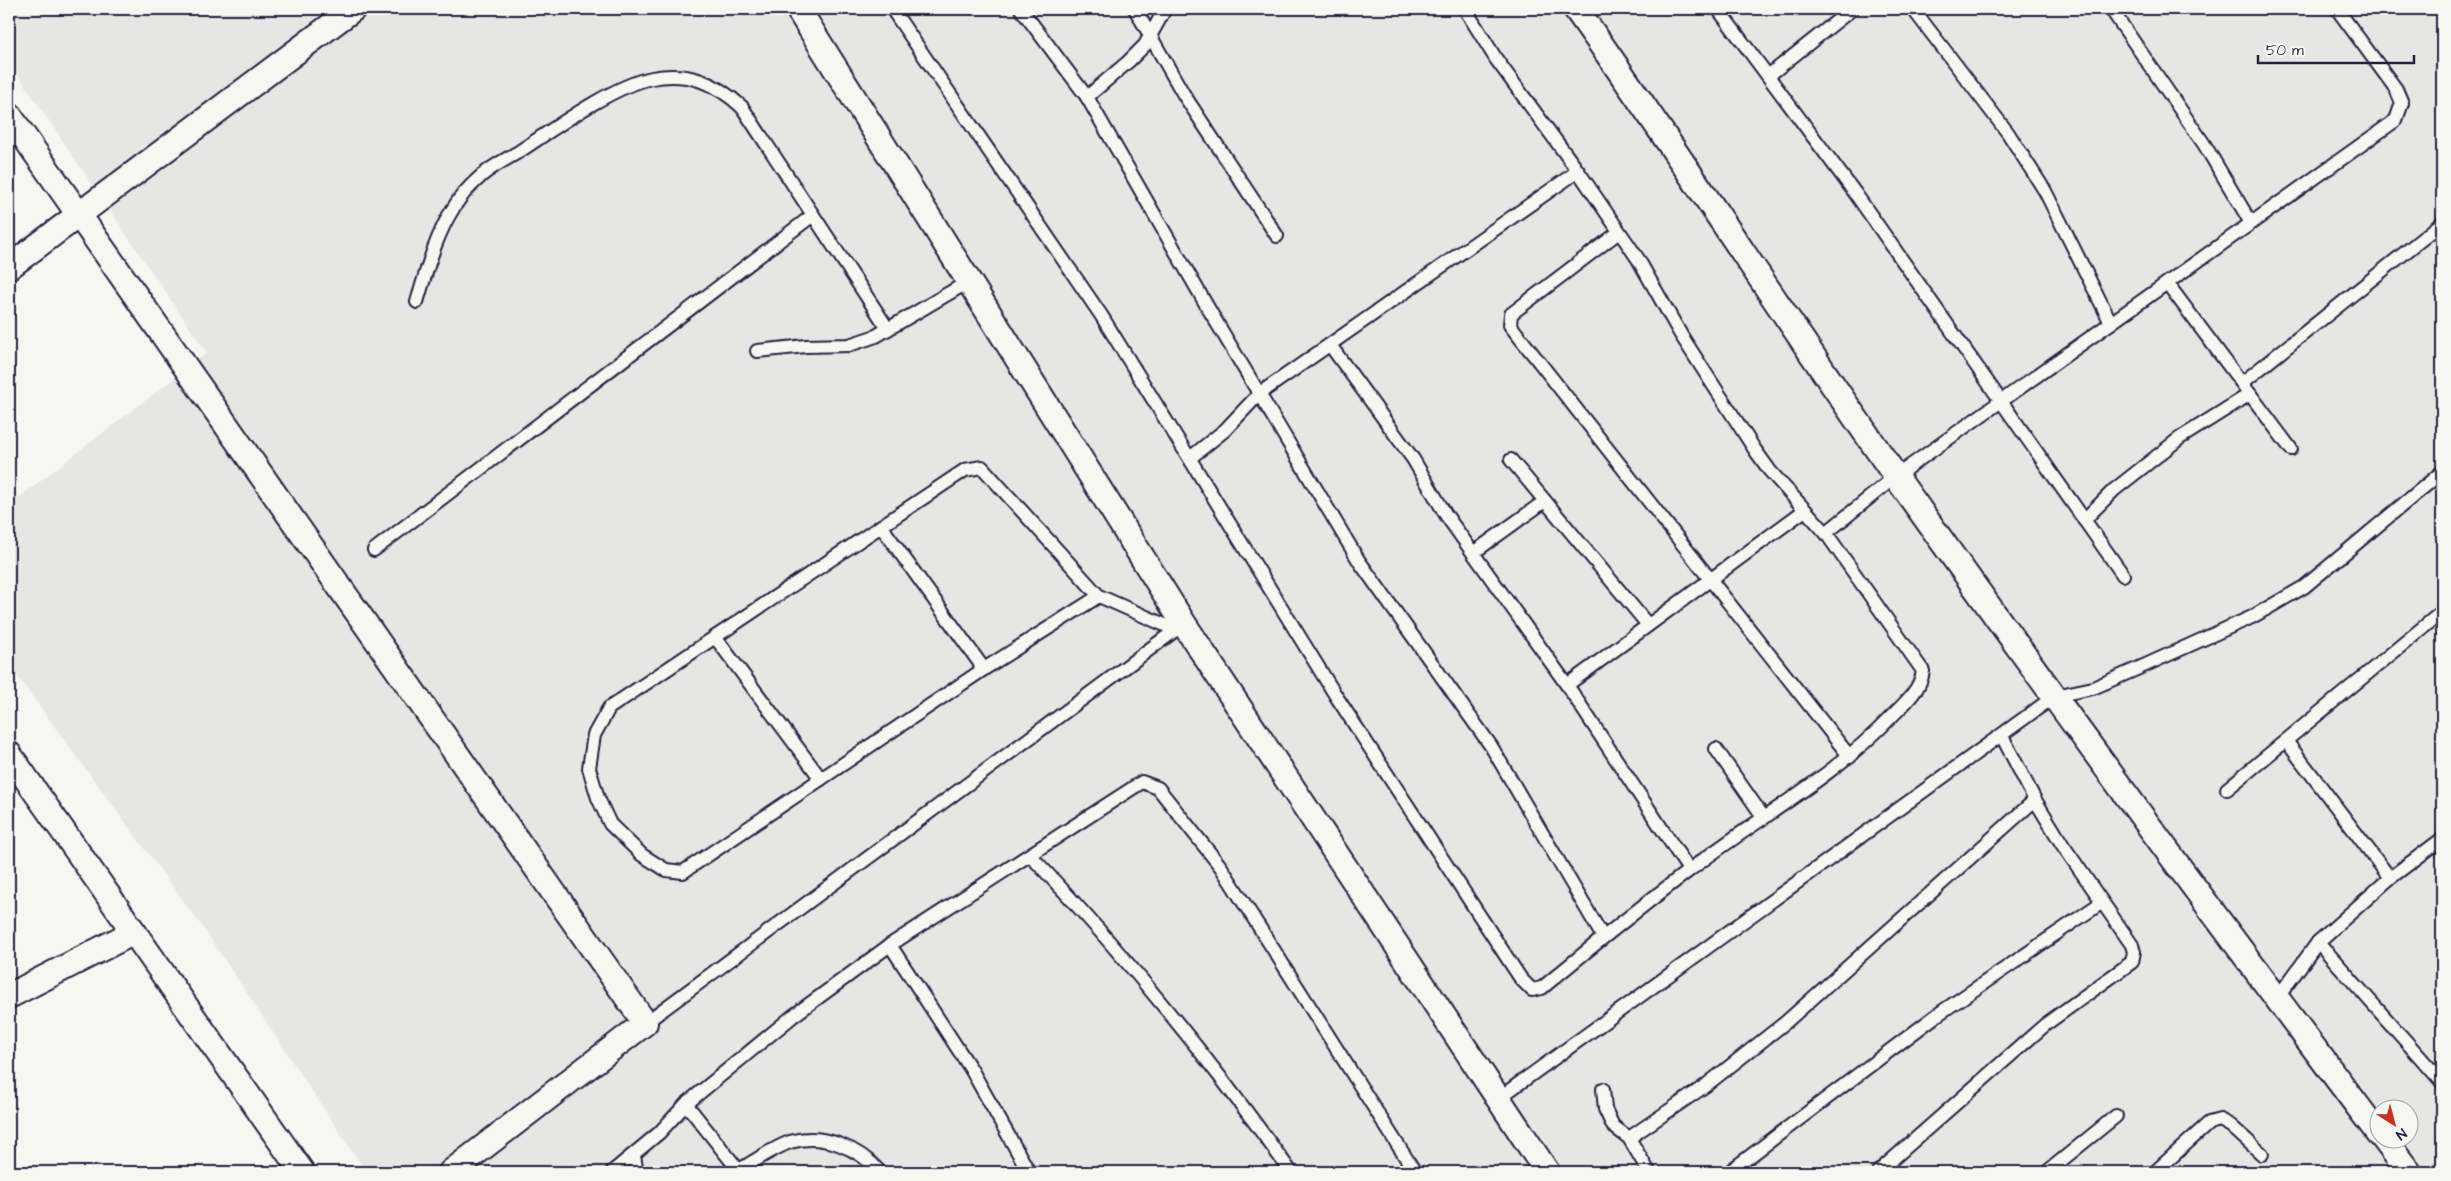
<svg xmlns="http://www.w3.org/2000/svg" width="2451" height="1181" viewBox="0 0 2451 1181" font-family="'Architects Daughter',sans-serif">
	<rect width="100%" height="100%" fill="#f6f6f2"/>
	<filter id="ink" filterUnits="userSpaceOnUse"><feTurbulence type="fractalNoise" baseFrequency=".02" numOctaves="2"/><feDisplacementMap in="SourceGraphic" scale="10" xChannelSelector="R" yChannelSelector="G"/><feConvolveMatrix kernelMatrix="1 2 1 2 8 2 1 2 1" color-interpolation-filters="sRGB"/></filter>
	<g filter="url(#ink)">
		<path fill="#e6e6e4" fill-rule="evenodd" d="M9,9H2442V1172H366L204,929L9,665V505L207,353L9,62ZM2378,1108H2408V1138H2378Z"/>
		<g fill="none" stroke-linecap="round" stroke-linejoin="round">
			<defs>
				<g id="lane">
					<path d="M892,9L1101,315L1336,696L1521,979L1532,990L1542,988C1590,948 1638,909 1687,872C1756,819 1832,779 1892,716C1905,703 1921,689 1923,671L1826,533L1770,471L1755,450L1681,335L1638,259L1578,171L1496,59L1465,9"/>
					<path d="M1021,9L1087,97L1211,313L1359,561L1491,746L1603,937"/>
					<path d="M1135,9L1184,95L1277,236"/>
					<path d="M1718,9L1855,193L2123,575"/>
					<path d="M1913,9L2008,133L2045,191L2111,323"/>
					<path d="M2111,9L2204,144L2251,223"/>
					<path d="M1768,76L1852,9"/>
					<path d="M1087,97L1129,61L1145,45L1165,9"/>
					<path d="M1619,232L1511,314L1510,325L1850,757"/>
					<path d="M2167,283L2291,449"/>
					<path d="M417,302C427,269 436,235 454,207C460,197 470,186 479,178C490,167 507,159 520,151C555,128 612,86 652,78C689,71 716,83 742,107L888,329"/>
					<path d="M1330,345L1413,459L1446,515L1567,685L1805,510"/>
					<path d="M757,351L806,346L849,345L876,336L968,282"/>
					<path d="M2242,383L2442,223"/>
					<path d="M1190,458L1225,430L1259,394L1578,171"/>
					<path d="M1511,460L1648,625"/>
					<path d="M2084,520L2114,490L2180,438L2250,394"/>
					<path d="M881,526L984,669"/>
					<path d="M1826,533L1896,476L2396,120L2402,103L2396,89L2337,9"/>
					<path d="M374,550L813,215"/>
					<path d="M1473,553L1545,501"/>
					<path d="M1099,596L984,669L683,872L666,870L642,855L610,824L598,798L589,768L594,735L609,708L965,470L982,467L1099,596L1176,630"/>
					<path d="M715,637L821,779"/>
					<path d="M1567,685L1689,870"/>
					<path d="M2287,742L2390,878"/>
					<path d="M1716,749L1764,818"/>
					<path d="M2227,789L2442,612"/>
					<path d="M1030,855C1125,954 1211,1061 1291,1172"/>
					<path d="M2318,942L2442,1082"/>
					<path d="M890,945L971,1069L1029,1172"/>
					<path d="M2278,997L2318,942L2390,878L2442,839"/>
					<path d="M645,1023L1181,626"/>
					<path d="M1603,1089L1605,1109L1613,1126L1629,1138L1649,1172"/>
					<path d="M1499,1098L2055,696L2093,688L2139,668L2252,617L2304,587L2442,472"/>
					<path d="M686,1104L740,1172"/>
					<path d="M1629,1138L1705,1086L1786,1022L2035,800"/>
					<path d="M634,1156L637,1172"/>
					<path d="M739,1170C755,1161 773,1148 790,1142C822,1132 859,1148 880,1172"/>
					<path d="M612,1172L659,1133L686,1104L793,1016L890,945L1142,782L1158,788L1221,867L1415,1172"/>
					<path d="M1729,1172L1937,1015L2101,903"/>
					<path d="M1878,1172L2046,1024L2132,962L2134,952L2132,945L2062,844L2035,800L2002,736"/>
					<path d="M2047,1172L2116,1116"/>
					<path d="M2155,1172L2209,1123L2220,1120L2231,1126L2262,1154"/>
				</g>
				<g id="street">
					<path d="M798,9L1184,624L1547,1172"/>
					<path d="M1576,9C1686,163 1788,323 1897,478C2054,699 2215,917 2378,1133"/>
					<path d="M9,115L645,1023L451,1172"/>
					<path d="M9,267L353,9"/>
					<path d="M9,754L302,1172"/>
					<path d="M9,996L134,932"/>
					<path d="M2383,1138L2409,1172"/>
				</g>
			</defs>
			<use href="#lane" stroke="#22223b" stroke-width="16"/>
			<use href="#street" stroke="#22223b" stroke-width="28"/>
			<use href="#lane" stroke="#f6f6f2" stroke-width="12"/>
			<use href="#street" stroke="#f6f6f2" stroke-width="24"/>
		</g>
	</g>
	<rect width="2451" height="1181" fill="none" stroke="#f6f6f2" stroke-width="30"/>
	<rect x="15" y="15" width="2421" height="1151" fill="none" stroke="#22223b" stroke-width="2" filter="url(#ink)"/>
	<g transform="translate(2394 1124) rotate(144)"><circle r="24" fill="#f6f6f2" stroke="#a1a1a9"/>
	<path d="M0-4L9 19L0 12L-9 19Z" fill="#c8321e"/>
	<text y="-8" font-size="14" font-weight="bold" text-anchor="middle" fill="#22223b">N</text>
	</g>
	<path d="M2258 55v8h156v-8" fill="none" stroke="#22223b" stroke-width="2.5"/>
	<text x="2266" y="55" font-size="15" fill="#22223b" stroke="#f6f6f2" stroke-width="4" paint-order="stroke">50 m</text>
</svg>
